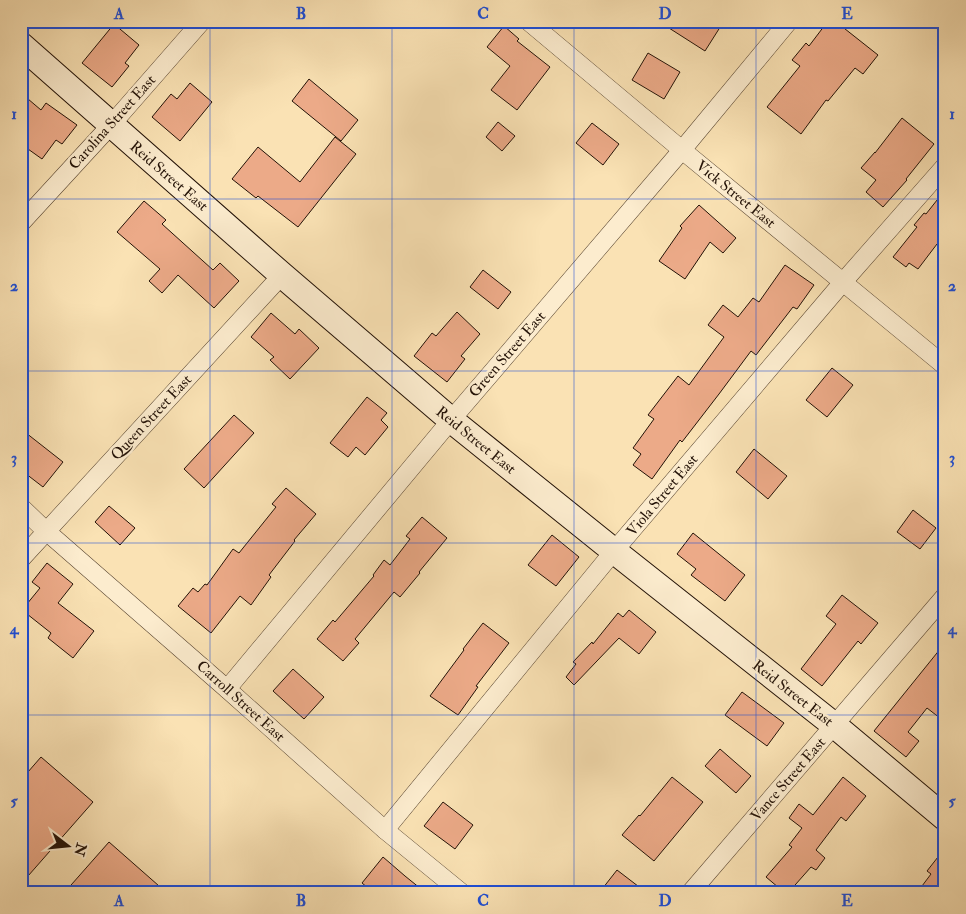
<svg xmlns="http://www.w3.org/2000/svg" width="966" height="914" viewBox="0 0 966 914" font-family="'IM FELL Double Pica',serif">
	<rect width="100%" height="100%" fill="#fae2b4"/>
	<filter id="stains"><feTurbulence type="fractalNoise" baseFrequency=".004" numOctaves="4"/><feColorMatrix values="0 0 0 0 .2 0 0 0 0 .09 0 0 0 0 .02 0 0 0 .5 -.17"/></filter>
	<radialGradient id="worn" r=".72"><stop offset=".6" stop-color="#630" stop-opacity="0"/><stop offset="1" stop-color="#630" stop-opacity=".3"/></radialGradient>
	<g fill="#ecaa88" stroke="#231207">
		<path d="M658,21H724L705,51Z"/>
		<path d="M828,21H835L878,55L863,74L855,68L828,101L826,100L801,134L767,107L800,66L792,60L806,43L809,46Z"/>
		<path d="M114,24L139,45L125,63L129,66L112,87L82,63Z"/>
		<path d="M504,26L519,39L517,41L550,67L517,110L491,90L510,66L487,47Z"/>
		<path d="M648,53L680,72L664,99L632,80Z"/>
		<path d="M309,79L358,120L341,141L292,101Z"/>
		<path d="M190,83L212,102L180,141L152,117L171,94L177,99Z"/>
		<path d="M21,93L41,110L46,103L77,125L62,144L56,140L42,159L21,144Z"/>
		<path d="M902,118L934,144L906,179L907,180L883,207L866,192L876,180L861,168L875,152V153Z"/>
		<path d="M498,122L515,136L502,151L486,137Z"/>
		<path d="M592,123L619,144L603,165L576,143Z"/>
		<path d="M335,137L356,154L298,227L258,196L256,198L232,179L258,147L300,182Z"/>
		<path d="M945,190V250L937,244L918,269L909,263L906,267L893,257L917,227L914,225L924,213L926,214Z"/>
		<path d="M144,201L166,220L162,224L213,270L220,263L239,281L214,308L178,275L162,293L149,281L160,269L117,232Z"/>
		<path d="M699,205L736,238L723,253L710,242L685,279L659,261L682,228L680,226Z"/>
		<path d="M785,265L814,285L797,309L793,307L756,355L751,351L719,394L682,442L680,440L652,479L633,465L641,454L633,448L654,419L648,415L678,376L689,385L724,337L708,325L723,305L738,317L753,298L759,302Z"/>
		<path d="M483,270L511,292L498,309L470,287Z"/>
		<path d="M457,312L480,334L461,356L465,359L447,382L414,356L432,333L436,336Z"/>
		<path d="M271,313L295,334L299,329L319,348L290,379L270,360L274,357L251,337Z"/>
		<path d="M832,368L853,385L827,417L806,400Z"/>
		<path d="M367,397L387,413L381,420L388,427L365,455L356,447L348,457L330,443Z"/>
		<path d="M234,415L254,433L204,488L184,469Z"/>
		<path d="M21,429L63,462L43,487L21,470Z"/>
		<path d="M754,449L787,476L768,499L736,472Z"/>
		<path d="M286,488L316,514L294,540L295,541L269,575L271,577L251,605L240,596L211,633L178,606L193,588L198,592L205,584L207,585L233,549L239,553L276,507L272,504Z"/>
		<path d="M109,506L135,528L120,545L95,522Z"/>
		<path d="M913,510L936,528L920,549L897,532Z"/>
		<path d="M422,517L447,538L419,572L420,573L400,597L394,592L355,639L359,643L343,661L317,639L333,620L335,622L374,576L373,575L384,560L390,565L410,539L406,536Z"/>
		<path d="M693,533L745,575L725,601L691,575L696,569L677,554Z"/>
		<path d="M552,535L579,557L556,586L528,565Z"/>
		<path d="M47,563L73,584L58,603L94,631L73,658L48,638L51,633L22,610L40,588L32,582Z"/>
		<path d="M842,595L878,623L861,644L858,641L822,686L801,669L836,624L826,616Z"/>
		<path d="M629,610L656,632L639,654L619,638L574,685L566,677L576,664L573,662L592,642L593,644L618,613L623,617Z"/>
		<path d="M483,623L509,643L476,686L478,687L458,715L430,696L464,650L463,649Z"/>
		<path d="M945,643V722L927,708L908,732L919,741L906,757L874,731Z"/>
		<path d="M293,669L324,697L304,719L273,691Z"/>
		<path d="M742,692L784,723L767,746L725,715Z"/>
		<path d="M720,749L751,776L736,793L705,766Z"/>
		<path d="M41,757L93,802L21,884V780Z"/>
		<path d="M672,777L703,802L654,861L622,835L639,815L640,816Z"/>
		<path d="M843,777L866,796L846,821L841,817L816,850L825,858L816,870L811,867L788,893H785L766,877L792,847L789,845L802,828L789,818L799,804L813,815Z"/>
		<path d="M443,802L473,825L455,849L424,826Z"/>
		<path d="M109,842L167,893H64Z"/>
		<path d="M945,848V893H930L922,886L931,874L927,871Z"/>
		<path d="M383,857L405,876L426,893H374L362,883Z"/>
		<path d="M617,870L647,893H599Z"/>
	</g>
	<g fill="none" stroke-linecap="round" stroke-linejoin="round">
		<defs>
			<g id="street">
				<path d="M528,21L682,150L945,366"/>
				<path d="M21,223L111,125L202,21"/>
				<path d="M21,507L46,531L227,689L385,830L462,893"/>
				<path d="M21,559L282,275"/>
				<path d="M227,689L451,420L682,150L789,21"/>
				<path d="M385,830L614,551L843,282L945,166"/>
				<path d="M690,893L945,596"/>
			</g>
			<path id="secondary" d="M21,45L282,275L451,420L614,551L834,725L945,818"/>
		</defs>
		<use href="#street" stroke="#594632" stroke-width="19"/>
		<use href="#secondary" stroke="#231207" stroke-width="27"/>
		<use href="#street" stroke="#fcecce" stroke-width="18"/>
		<use href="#secondary" stroke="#fcecce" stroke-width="25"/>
	</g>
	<path fill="none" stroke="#1d4ed8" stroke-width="1" stroke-opacity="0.55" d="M210,21V893M392,21V893M574,21V893M756,21V893M21,199H945M21,371H945M21,543H945M21,715H945"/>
	<g text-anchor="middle" stroke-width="5" stroke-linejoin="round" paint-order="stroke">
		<g font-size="15" fill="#231207" stroke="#fcecce">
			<text transform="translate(112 122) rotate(-48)" y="5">Carolina Street East</text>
			<text transform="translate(169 176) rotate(41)" y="5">Reid Street East</text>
			<text transform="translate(736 194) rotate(39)" y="5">Vick Street East</text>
			<text transform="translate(507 354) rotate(-49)" y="5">Green Street East</text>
			<text transform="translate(151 417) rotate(-47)" y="5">Queen Street East</text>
			<text transform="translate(476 440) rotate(39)" y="5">Reid Street East</text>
			<text transform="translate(662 495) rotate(-50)" y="5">Viola Street East</text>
			<text transform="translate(793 693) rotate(38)" y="5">Reid Street East</text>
			<text transform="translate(241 701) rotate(42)" y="5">Carroll Street East</text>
			<text transform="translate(788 779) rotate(-49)" y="5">Vance Street East</text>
		</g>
	</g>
	<rect width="966" height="914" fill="none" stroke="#fae2b4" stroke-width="55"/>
	<g transform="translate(68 846) rotate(106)" stroke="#fcecce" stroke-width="4" paint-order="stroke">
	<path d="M0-4L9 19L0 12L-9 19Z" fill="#231207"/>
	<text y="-8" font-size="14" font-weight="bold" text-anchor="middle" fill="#231207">N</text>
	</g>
	<rect x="28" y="28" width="910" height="858" fill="none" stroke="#1d4ed8" stroke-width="2"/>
	<g font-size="16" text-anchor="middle" font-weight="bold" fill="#1d4ed8">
		<text x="119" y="19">A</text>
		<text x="301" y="19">B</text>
		<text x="483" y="19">C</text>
		<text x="665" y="19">D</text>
		<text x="847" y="19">E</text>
		<text x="14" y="119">1</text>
		<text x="952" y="119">1</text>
		<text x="14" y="291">2</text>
		<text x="952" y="291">2</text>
		<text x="14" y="463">3</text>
		<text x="952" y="463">3</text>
		<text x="14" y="634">4</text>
		<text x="952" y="634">4</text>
		<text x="14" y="806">5</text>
		<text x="952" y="806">5</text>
		<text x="119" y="906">A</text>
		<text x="301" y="906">B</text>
		<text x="483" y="906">C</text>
		<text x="665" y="906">D</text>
		<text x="847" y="906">E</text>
	</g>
	<rect width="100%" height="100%" filter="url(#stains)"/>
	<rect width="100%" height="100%" fill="url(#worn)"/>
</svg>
